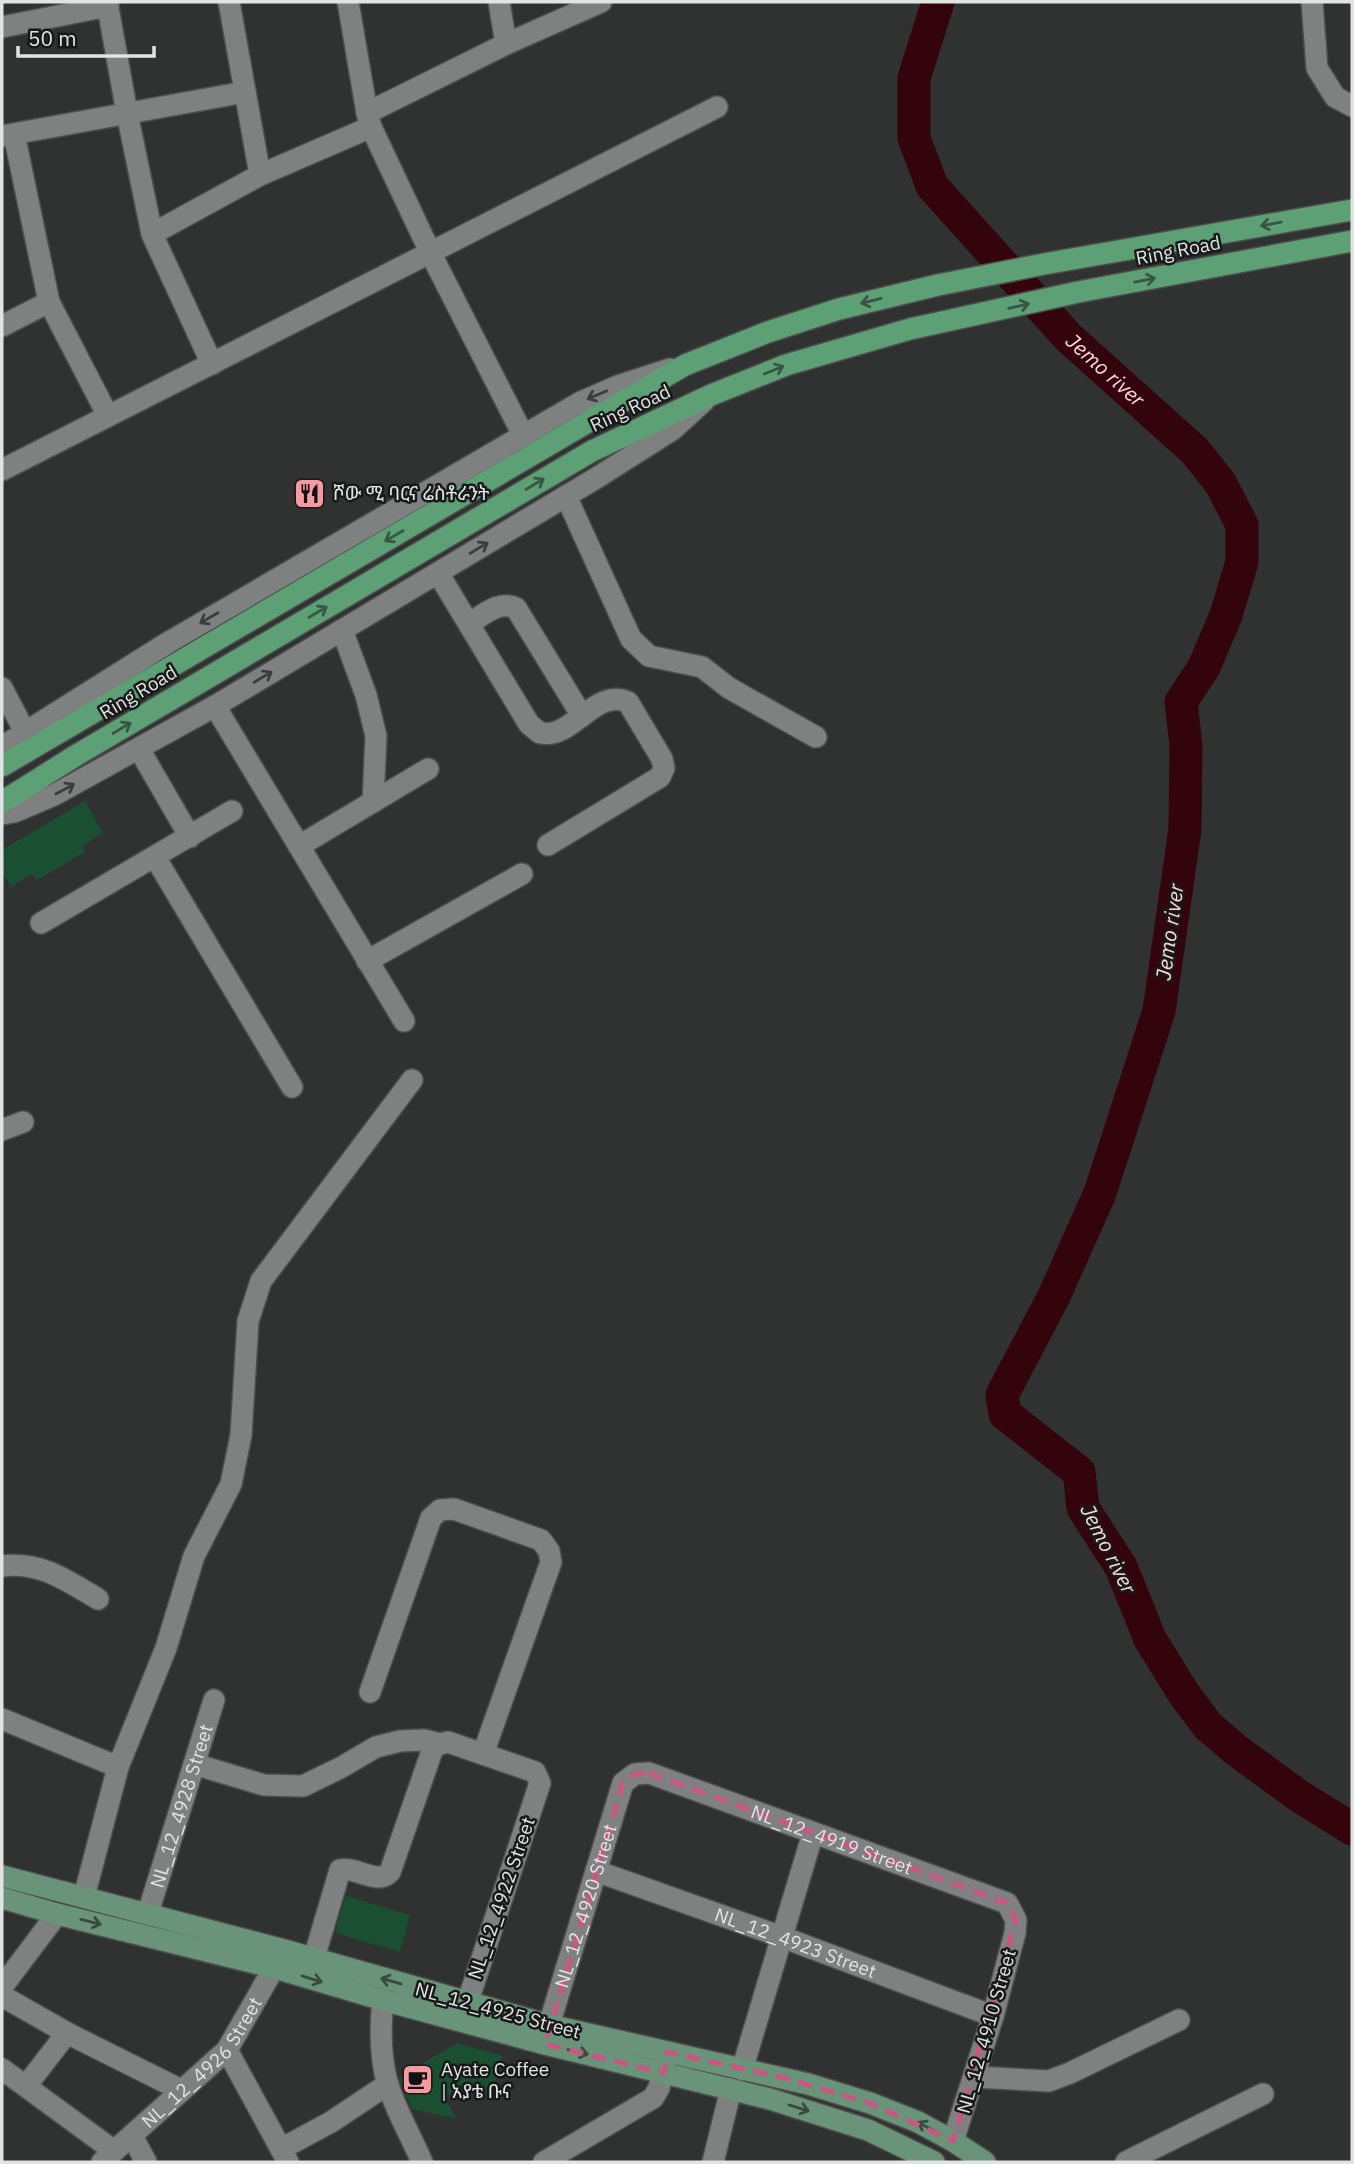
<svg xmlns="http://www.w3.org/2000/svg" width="1354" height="2164" viewBox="0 0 1354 2164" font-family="'IBM Plex Sans','Noto Sans Ethiopic',sans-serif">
	<rect width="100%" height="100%" fill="#2f3230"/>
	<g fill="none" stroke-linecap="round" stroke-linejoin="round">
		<path stroke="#34040d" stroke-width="33" id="s1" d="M938,2L914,78V138L932,186L1068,337L1195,451L1221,484L1242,525V562L1226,615L1204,667L1181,702L1186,746L1185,829L1159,1011L1100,1193L1054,1296L1002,1395L1005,1414L1079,1472L1083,1508L1121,1567L1150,1639L1184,1694L1208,1726L1236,1750L1299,1796L1352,1829"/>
	</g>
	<g fill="#1b4f32">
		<path d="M85,801L103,833L82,846L85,852L37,880L32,874L11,887L2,871V850Z"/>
		<path d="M346,1896L410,1915L400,1952L335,1933Z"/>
		<path d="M457,2043L503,2056L492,2094L461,2086L444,2097L457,2119L412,2109L400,2081L401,2076Z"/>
	</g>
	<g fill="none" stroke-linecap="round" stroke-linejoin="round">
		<defs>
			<g id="minor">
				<path d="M107,2L127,113L152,234L212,364"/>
				<path d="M229,2L260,175"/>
				<path d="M348,2L367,113L371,127L431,254L523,435"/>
				<path d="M499,2L506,44"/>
				<path d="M1312,2L1317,68L1335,97L1352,106"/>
				<path d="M2,27L108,6"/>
				<path d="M367,113L506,44L601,2"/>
				<path d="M14,134L49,302L108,416"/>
				<path d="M2,136L245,92"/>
				<path d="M152,234L260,175L371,127"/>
				<path d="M2,326L49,302"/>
				<path d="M2,470L717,107"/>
				<path d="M566,496L631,639L649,656L702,667L729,688L816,737"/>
				<path d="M438,573L529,724L540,733C544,733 548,734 552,733C578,728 599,689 628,702L662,759L664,768L660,777L548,845"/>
				<path d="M469,624C483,615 499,600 516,608L582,716"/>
				<path d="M342,630L366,695L376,736L373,802"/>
				<path d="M2,688L25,732"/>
				<path d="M215,706L404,1021"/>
				<path d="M2,747L169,642L579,403L618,386L670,369"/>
				<path d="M139,749L190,837"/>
				<path d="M2,814L14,812L54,795L215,706L598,477L672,430L704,401"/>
				<path d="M299,846L428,769"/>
				<path d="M155,857L292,1087"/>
				<path d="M41,923L232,811"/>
				<path d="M367,961L522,874"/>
				<path d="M2,1130L23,1122"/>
				<path d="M2,1566C40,1561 66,1580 98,1599"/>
				<path d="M370,1692L431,1518L440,1510L454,1509L541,1540L549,1551L551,1562L483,1754"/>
				<path d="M2,1719L118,1767"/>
				<path d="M194,1764L264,1785L303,1786L340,1768L376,1747L400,1741L424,1740L440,1744L448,1742L535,1772L540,1783L462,2019"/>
				<path id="s2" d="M596,1871L782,1937L993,2016"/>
				<path d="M84,1897L118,1767L166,1648L194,1556L231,1484L241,1435L248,1321L261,1281L412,1080"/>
				<path id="s3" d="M148,1913L214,1700"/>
				<path d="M314,1958L340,1870C356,1866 378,1886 390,1872L433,1748L440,1744"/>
				<path d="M2,1987L57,1914"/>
				<path d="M2,1996L67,2033L181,2090"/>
				<path d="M383,2000C380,2027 380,2055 387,2082C395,2109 411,2136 422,2162"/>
				<path id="s4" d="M545,2042L549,2025L623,1783L635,1774L649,1773L1007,1903L1016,1920L1015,1933L993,2016L953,2141"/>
				<path d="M227,2050L288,2162"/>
				<path d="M2,2069L114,2151"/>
				<path d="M742,2070L813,1833"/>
				<path d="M974,2077L1049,2081L1070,2073L1179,2020"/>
				<path d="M26,2086L67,2033"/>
				<path d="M132,2136L146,2162"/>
				<path d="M281,2149L331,2122L388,2084"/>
				<path id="s5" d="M102,2162L227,2050L283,1952"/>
				<path d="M544,2162L653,2098L659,2088L667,2052"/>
				<path d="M713,2162L731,2089"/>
				<path d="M1126,2162L1263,2094"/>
			</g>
			<g id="major">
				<path d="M2,1876L284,1950L549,2025L808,2084L870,2103L918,2122L953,2141L985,2162"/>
				<path d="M2,1898L57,1914L275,1968L383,2000L545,2044L770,2099L868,2130L934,2162"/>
			</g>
			<g id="highway">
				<path d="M2,766L685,365L768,332L839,309L938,285L1044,264L1352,210"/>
				<path d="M2,802L75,756L592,451L711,395L786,365L910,329L1078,292L1352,241"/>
			</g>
		</defs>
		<use href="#minor" stroke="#4d4f4d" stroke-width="24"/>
		<use href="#major" stroke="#4d4f4d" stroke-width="24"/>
		<use href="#highway" stroke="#4d4f4d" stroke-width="24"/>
		<use href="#minor" stroke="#7e817f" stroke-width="21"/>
		<use href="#major" stroke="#6a947a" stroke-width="21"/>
		<use href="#highway" stroke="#5da076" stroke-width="21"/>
	</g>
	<defs><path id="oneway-shaft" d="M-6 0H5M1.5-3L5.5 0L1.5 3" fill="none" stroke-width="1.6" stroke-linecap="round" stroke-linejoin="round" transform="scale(1.75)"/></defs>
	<g stroke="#375643">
		<use href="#oneway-shaft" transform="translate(1271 224) rotate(170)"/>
		<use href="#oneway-shaft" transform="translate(1145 280) rotate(-11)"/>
		<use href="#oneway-shaft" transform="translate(871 301) rotate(166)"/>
		<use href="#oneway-shaft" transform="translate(1019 306) rotate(-13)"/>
		<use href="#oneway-shaft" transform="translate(774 370) rotate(-22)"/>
		<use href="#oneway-shaft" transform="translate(535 484) rotate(-31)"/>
		<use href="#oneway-shaft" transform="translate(394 536) rotate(150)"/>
		<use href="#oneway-shaft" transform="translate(318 612) rotate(-31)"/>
		<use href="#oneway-shaft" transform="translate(122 728) rotate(-31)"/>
	</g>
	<g stroke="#3c3e3d">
		<use href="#oneway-shaft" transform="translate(597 395) rotate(157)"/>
		<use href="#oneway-shaft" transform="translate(479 548) rotate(-31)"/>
		<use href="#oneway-shaft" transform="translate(209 618) rotate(150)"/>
		<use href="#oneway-shaft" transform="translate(263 677) rotate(-31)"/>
		<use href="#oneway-shaft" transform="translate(65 789) rotate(-28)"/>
	</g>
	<g stroke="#394b40">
		<use href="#oneway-shaft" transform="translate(91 1922) rotate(14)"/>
		<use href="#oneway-shaft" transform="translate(312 1979) rotate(17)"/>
		<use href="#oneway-shaft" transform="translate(391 1981) rotate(-164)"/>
		<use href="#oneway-shaft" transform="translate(578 2052) rotate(13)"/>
		<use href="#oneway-shaft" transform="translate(799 2108) rotate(17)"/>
		<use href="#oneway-shaft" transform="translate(927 2127) rotate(-152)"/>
	</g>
	<path fill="none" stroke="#cc5584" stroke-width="5" stroke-dasharray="14 9" stroke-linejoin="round" d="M649,1773L1007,1903L1016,1920L953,2141L870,2103L781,2077L667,2052L664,2073L545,2044L623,1783L635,1774Z"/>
	<defs>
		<symbol id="restaurant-square" viewBox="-11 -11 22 22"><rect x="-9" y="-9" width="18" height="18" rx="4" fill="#f49aa0" stroke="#181a19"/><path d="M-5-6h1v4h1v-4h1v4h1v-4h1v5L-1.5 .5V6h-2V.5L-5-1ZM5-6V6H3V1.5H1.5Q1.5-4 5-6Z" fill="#111"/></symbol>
		<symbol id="cafe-square" viewBox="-11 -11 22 22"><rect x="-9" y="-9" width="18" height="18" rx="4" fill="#f49aa0" stroke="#181a19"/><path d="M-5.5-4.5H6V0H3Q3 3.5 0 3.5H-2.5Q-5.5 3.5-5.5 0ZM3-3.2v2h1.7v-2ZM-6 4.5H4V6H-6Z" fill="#111"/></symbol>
	</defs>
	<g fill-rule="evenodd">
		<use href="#restaurant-square" x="292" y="476" width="35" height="35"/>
		<use href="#cafe-square" x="400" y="2062" width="35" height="35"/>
	</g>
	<g text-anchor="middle" stroke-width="5" stroke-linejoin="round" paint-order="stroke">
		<g font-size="19" fill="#e2e4e3" stroke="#181a19">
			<text transform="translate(1178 250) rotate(-11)" y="7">Ring Road</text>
			<text transform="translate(630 408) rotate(-25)" y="7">Ring Road</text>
			<text transform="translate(138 692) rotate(-31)" y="7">Ring Road</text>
			<text dy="7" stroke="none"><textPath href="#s3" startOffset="112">NL_12_4928 Street</textPath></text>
			<text dy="7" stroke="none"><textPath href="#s4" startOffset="494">NL_12_4919 Street</textPath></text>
			<text transform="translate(501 1898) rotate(-71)" y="7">NL_12_4922 Street</text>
			<text dy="7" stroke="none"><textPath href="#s4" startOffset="142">NL_12_4920 Street</textPath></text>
			<text dy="7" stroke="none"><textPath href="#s2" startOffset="212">NL_12_4923 Street</textPath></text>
			<text transform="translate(498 2010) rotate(15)" y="7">NL_12_4925 Street</text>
			<text transform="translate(986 2031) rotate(-74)" y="7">NL_12_4910 Street</text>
			<text dy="7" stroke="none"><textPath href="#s5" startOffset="142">NL_12_4926 Street</textPath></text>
		</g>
		<g font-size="19" fill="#e2e4e3" stroke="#181a19" text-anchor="start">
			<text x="333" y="500">ሾው ሚ ባርና ሬስቶራንት</text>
			<text x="441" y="2076">Ayate Coffee<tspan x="441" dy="22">| አያቴ ቡና</tspan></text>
		</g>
		<g font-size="21" font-style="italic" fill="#fed8d9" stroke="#181a19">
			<text dy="7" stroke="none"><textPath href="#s1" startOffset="444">Jemo river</textPath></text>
			<text transform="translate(1170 932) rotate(-82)" y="7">Jemo river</text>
			<text transform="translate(1108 1549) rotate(63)" y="7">Jemo river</text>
		</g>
	</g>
	<rect width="1354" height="2164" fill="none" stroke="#e2e4e3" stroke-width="7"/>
	<path d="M18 46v10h136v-10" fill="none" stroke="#e2e4e3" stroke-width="3.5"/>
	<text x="28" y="46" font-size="21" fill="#e2e4e3" stroke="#181a19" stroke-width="5" paint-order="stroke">50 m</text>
</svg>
